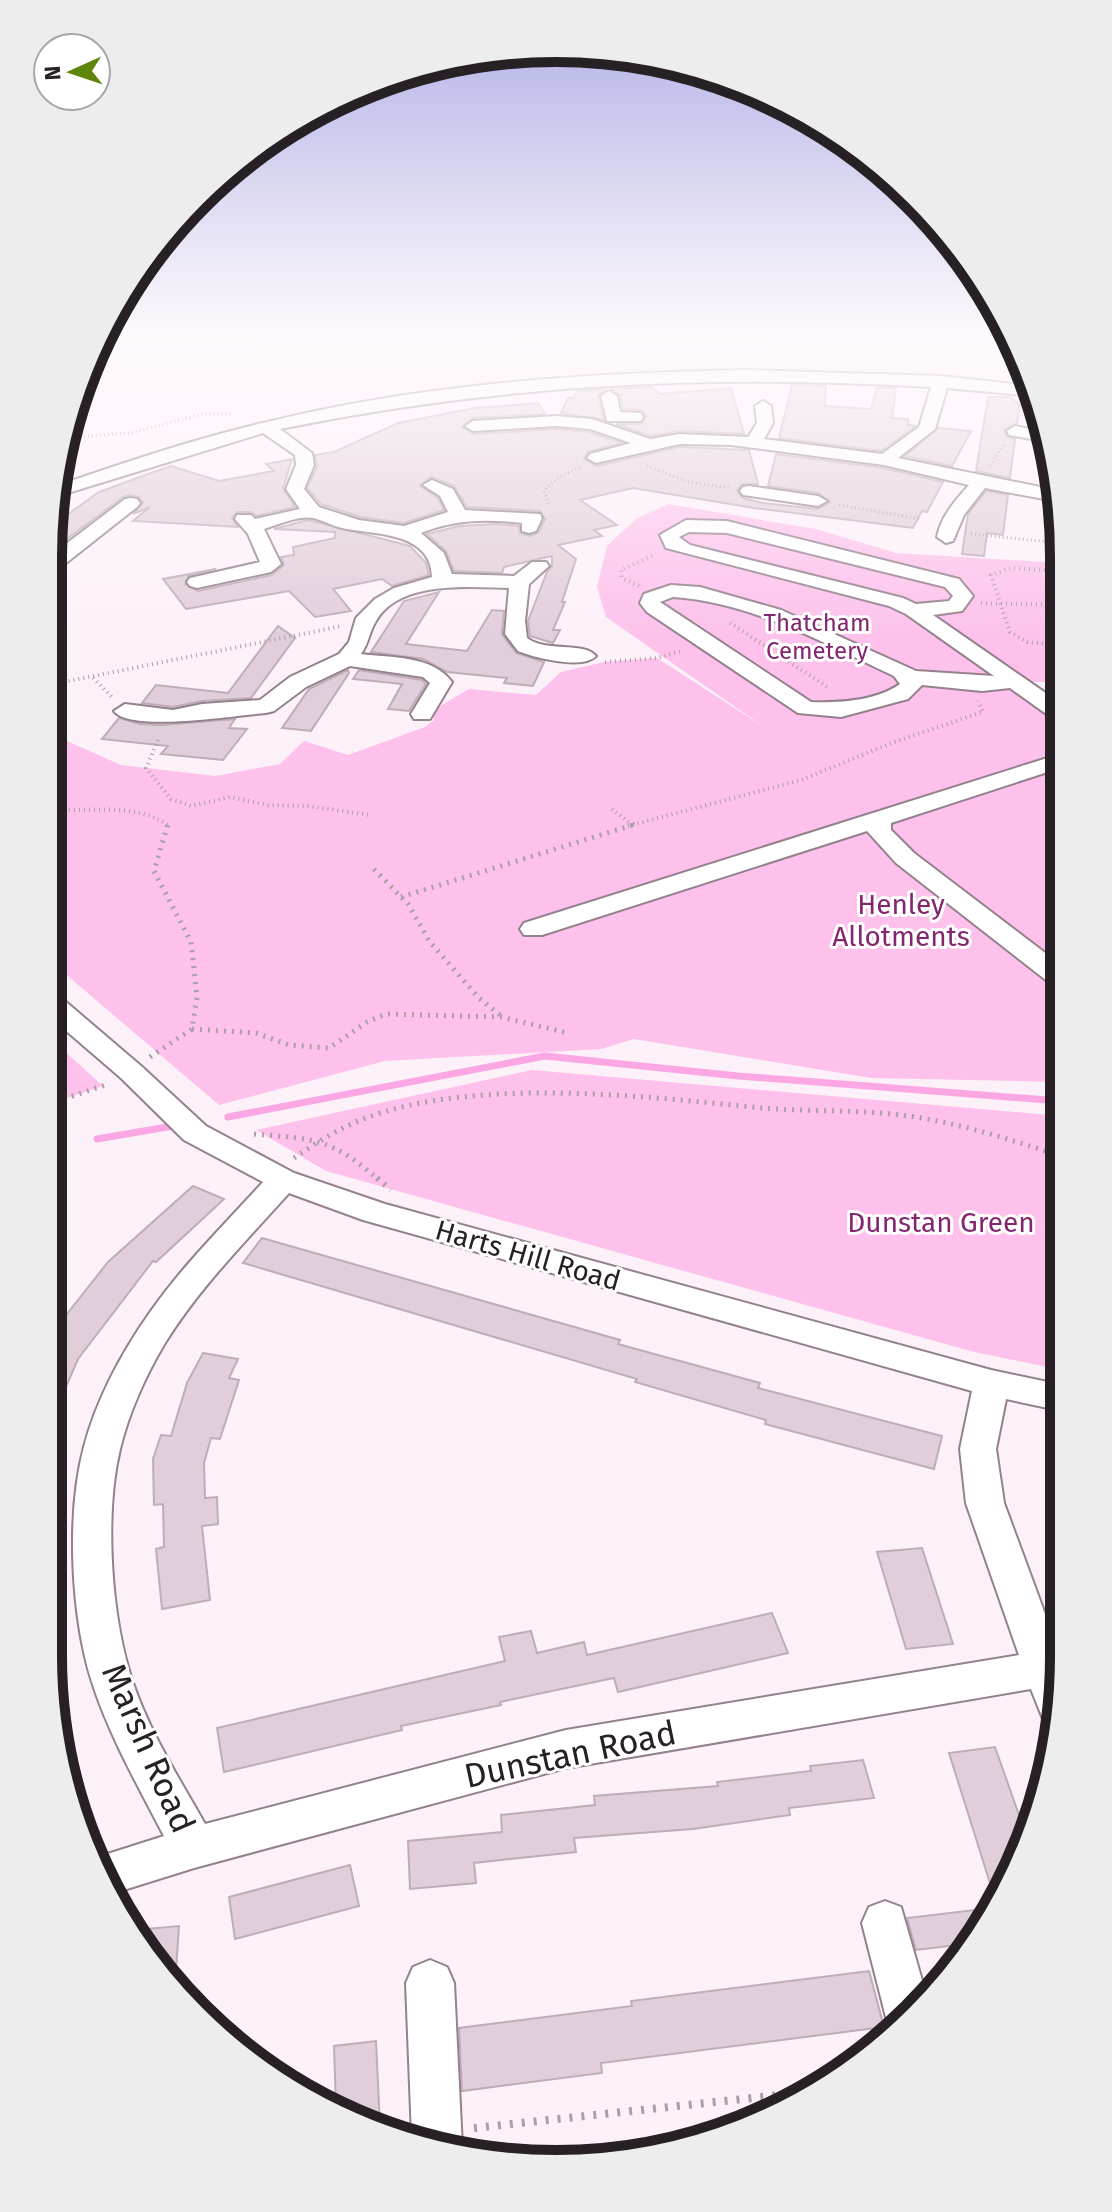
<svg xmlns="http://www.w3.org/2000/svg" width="1112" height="2212" viewBox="0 0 1112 2212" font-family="'Fira Sans',sans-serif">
	<rect width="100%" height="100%" fill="#fdf1f9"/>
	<g fill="#fdc1eb">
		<path d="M668,504L816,529L896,553L1060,563V682H1025L1027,687L1013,692L1060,723L1061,1082L871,1078L634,1039L601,1049L385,1061L219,1105L49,960V733L121,765L215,776L280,764L304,741L348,755L425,727L434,720L430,712L469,689L536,695L561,672L604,662L657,658L764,727L606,617L597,587L607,546L636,519Z"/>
		<path d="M49,1037L103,1086L49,1104Z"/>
		<path d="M532,1070L1061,1116L1062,1370L974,1352L326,1171L256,1130Z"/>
	</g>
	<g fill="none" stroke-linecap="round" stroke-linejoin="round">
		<g stroke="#faa7e3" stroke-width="7">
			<path d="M228,1117L545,1056L738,1076L1061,1101"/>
			<path d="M97,1139L179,1125"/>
		</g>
	</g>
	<g fill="#e1cedb" stroke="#bfacb9" stroke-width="2">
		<path d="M792,385L826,386L825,406L871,409L877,388H896L892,418L908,419V425L916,426L881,451L779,438Z"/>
		<path d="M651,387L660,394L731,388L744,434L680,431L650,436L616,424H641L646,416L641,410L623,409L620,395L611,389Z"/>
		<path d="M606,389L598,395L604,420L561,413L568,398H573L578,391Z"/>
		<path d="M988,397H1010L1020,405L1017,423L1004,430L1006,436L1015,439L1010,478L976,471Z"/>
		<path d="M538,403L545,414L473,418L462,427L473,434L556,429L589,432L621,443L588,452L584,459L597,466L680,447L749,450L758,484H742L737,491L743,498L763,503L818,509L830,502L818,493L768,486L776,454L883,468L943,482L927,512L922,511L913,528L754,508L633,488L580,500L617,525L594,530L602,536L558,545L576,559L562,602H565L553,630H560L553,643L530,636L528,621L547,572L552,566V556L504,567L502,573L454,571L446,551L427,534L459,526L496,524L519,526L520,533L530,536L539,532L545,519L540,511L467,507L454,486L431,477L420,486L438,498L444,510L404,523L360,517L321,504L307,488L317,466L315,455L334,452L398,423L475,408Z"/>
		<path d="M938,428L971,431L952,466L905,456Z"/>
		<path d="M292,459L283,488L295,507L256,516L251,512H237L232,518L238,527L133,521L150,507L133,514L143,503L139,497L130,495L123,497L67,539L49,546V528L99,492L151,473L171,466L219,481L274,471L266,464Z"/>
		<path d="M986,491L1008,495L1003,535L987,533L984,556L962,554L968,514Z"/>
		<path d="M308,520L410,546L426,563L429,575L392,586L382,579L333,589L351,611L315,617L289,591L186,609L163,579L216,569L188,576L185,584L198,591L272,575L284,565L281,557L294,555L293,547L335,538V532L274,529Z"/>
		<path d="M439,592L406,644L467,651L492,610L504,611L502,634L516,653L544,662L533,686L504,683L507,678L447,672L423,659L371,652L404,601Z"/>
		<path d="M278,626L295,638L251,698L202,701L173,707L142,703L156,685L228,693Z"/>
		<path d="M348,670L349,673L311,731L282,728L309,689Z"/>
		<path d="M359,670L422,680L426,684L409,711L388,709L402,684L353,679Z"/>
		<path d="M119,718L140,724L161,725L235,719L229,728L247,729L223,760L161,754L168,746L102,739Z"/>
		<path d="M193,1186L224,1199L156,1262L153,1261L78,1359L48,1429V1338L108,1262Z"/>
		<path d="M262,1238L620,1340L618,1344L760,1383L758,1388L942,1436L934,1469L765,1424L766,1420L635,1382L637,1379L243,1263Z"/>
		<path d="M203,1353L238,1359L229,1378L239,1380L220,1439L211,1438L204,1463L205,1498L217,1497L218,1524L202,1526L210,1600L162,1609L156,1549L164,1547L163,1504L154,1505L153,1459L161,1435L171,1436L187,1383Z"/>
		<path d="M922,1548L953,1644L906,1649L877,1552Z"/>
		<path d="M772,1613L788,1653L618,1692L614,1678L500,1702L501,1705L401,1726L402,1730L224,1772L217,1728L505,1661L499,1637L531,1631L537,1653L584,1642L587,1655Z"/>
		<path d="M995,1747L1025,1832L1012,1880L996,1902L949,1753Z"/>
		<path d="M863,1760L874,1798L789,1808L790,1815L693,1829L574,1838L576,1852L474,1863L476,1883L410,1889L408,1841L502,1832L501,1815L595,1805L594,1796L718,1786L717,1782L811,1771L810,1766Z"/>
		<path d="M350,1865L359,1906L235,1939L229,1897Z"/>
		<path d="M992,1908L966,1944L916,1950L907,1918Z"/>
		<path d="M179,1926L176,1971L161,1972L153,1966L134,1930Z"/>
		<path d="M869,1971L884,2027L601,2063L602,2073L462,2091L459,2028L632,2006L631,2001Z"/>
		<path d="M376,2041L380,2125L336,2109L334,2046Z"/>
	</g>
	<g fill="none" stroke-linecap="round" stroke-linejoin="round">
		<defs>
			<g id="minor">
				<path d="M745,370L941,376L1032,386L1033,396L947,388L935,429L898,458L1060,491V502L985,488L964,515L953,541L946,543L937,537C941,516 955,501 969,485L884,465L731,445L680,444L596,463L587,458L590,454L631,443L590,429L556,426L473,431L465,426L473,421L556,416L592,419L650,439L680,434L748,437L757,423L755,406L763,401L771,406L773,423L764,439L882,454L919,427L931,387C707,374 501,384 280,429L312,453L314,465L304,489L319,507L359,520L404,526L448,512L440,496L423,485L432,480L453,489L465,510L540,514L542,518L536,531L529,533L522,531V523C486,519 455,519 421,533L444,553L452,574L514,576L532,562H546L549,566L529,584L525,621L527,638C547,653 583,641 596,656C583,670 535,658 518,651L505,634L509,588C470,587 399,580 376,621C369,632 369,643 361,654C391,658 432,655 452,682L430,719H414L411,714L430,683L423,677L350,666L306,687L274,711L266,713C237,715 130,733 114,711L125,704L173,710L202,704L260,700L290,677L339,654L349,642L356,618L375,599L394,588L432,577C431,531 374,535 342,528C332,526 323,520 313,518C300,515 277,525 264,529L281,564L271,572L197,588L190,586L187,582L190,578L260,562L248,534L235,519L237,515H251L255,519L300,509L286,489L296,465L295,455L263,433L58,496L59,485C126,462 194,439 263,423C420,384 583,373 745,370Z"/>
				<path d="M609,391L617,396L620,412L641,413L643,417L641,421H607L601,396Z"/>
				<path d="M1015,426L1044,432L1047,442L1009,435L1007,431Z"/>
				<path d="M749,486L818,496L827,501L818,506L743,495L740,491L743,487Z"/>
				<path d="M131,498L137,499L140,503L137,507L56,571L49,573V557L125,499Z"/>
				<path d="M686,520L727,521L959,579L973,596L962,611L933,615L1060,703V720L1052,718L1010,688L982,691L922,685L908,699L841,717L798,713L647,612L640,603L644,594L671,585L700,587L781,610L916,671L994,676L906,614L889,606L666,548L660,535ZM689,532L727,533L945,587L953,596L949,601L916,604L903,598L690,545L679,537ZM673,597C751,602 824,643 894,676L900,684C876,701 840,703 811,702L660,602Z"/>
				<path d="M1060,754V768L891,823V830L914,853L1061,965V986L1051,984L896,863L867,831L542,935H524L520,929L524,923Z"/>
				<path d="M49,994L59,996L141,1066L206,1126L294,1173L385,1204L991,1370L1062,1385V1411L1006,1399L996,1449L1004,1503L1063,1663V1689L1054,1723L1043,1719L1031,1689L566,1768L194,1868L114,1893L95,1858L164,1836C138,1786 109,1735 92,1682C71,1616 66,1514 84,1447C97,1398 122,1352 151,1311C184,1264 225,1224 263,1182L184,1140L121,1078L49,1016ZM289,1193L363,1220L972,1391L960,1449L966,1503L1019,1655L566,1730L205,1824C179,1778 150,1733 133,1683C111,1618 104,1516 120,1449C129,1412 146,1375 165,1343C199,1288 246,1241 289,1193Z"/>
				<path d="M885,1901L901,1907L927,1998L916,2015L890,2033L862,1923L869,1907Z"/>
				<path d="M430,1960L447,1967L454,1983L462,2147L459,2154L412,2137L406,1983L413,1967Z"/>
			</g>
		</defs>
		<use href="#minor" stroke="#93818d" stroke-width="4"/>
		<g stroke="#a99fa6" stroke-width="3" stroke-dasharray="1 3" stroke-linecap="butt">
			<path d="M72,437L131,433L203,414H232"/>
			<path d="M647,466L689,482L730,488"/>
			<path d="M990,466L1004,444"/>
			<path d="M548,504L544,491L558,478L581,467"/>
			<path d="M839,505L921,519"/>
			<path d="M971,534L1060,543"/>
		</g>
		<g stroke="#a99fa6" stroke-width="4" stroke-dasharray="1 4" stroke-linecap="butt">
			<path d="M1060,571L1011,568L991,575L1010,632L1027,642L1060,645"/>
			<path d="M639,586L622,578L621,570L656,554"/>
			<path d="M981,603L1060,605"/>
			<path d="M730,623L829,688"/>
			<path d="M605,662L657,658L682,651"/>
			<path d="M93,678L112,697"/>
			<path d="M49,685L342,626"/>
			<path d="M158,740L146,768L171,799L191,806L230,797L268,805L308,806L370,815"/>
			<path d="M612,809L634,826"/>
			<path d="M49,810C86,812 140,802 168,826"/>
			<path d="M628,826L801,780L894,742L983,712L978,701"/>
		</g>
		<g stroke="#a99fa6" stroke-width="5" stroke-dasharray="2 6" stroke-linecap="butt">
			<path d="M632,824L635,826"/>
			<path d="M374,869L408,904L430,942L478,997L501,1016"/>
			<path d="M401,897L636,824"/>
			<path d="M192,1029L256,1033L289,1045L329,1048L367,1022L386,1014L501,1017L568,1033"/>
			<path d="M150,1057L192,1029L197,997L191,942L154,871L168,824"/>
			<path d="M49,1104L108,1084"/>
			<path d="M254,1134C314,1139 332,1138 379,1180"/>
			<path d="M294,1158C309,1148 325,1137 341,1129C449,1073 643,1096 762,1108C810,1112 860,1109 908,1116C960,1123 1011,1140 1061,1156"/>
		</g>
		<g stroke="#a99fa6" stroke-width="6" stroke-dasharray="2 7" stroke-linecap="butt">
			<path d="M377,1178L391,1190"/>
			<path d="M1051,1370L1062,1359"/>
		</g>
		<path stroke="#a99fa6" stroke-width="8" stroke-dasharray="3 9" stroke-linecap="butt" d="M474,2128L808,2092"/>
		<use href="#minor" fill="#fff" fill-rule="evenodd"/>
	</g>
	<linearGradient id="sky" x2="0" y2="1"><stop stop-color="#afafe6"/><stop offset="0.52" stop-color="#fef9fc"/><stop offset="1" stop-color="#fef9fc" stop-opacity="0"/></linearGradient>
	<rect width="1112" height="641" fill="url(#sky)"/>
	<g text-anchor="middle" stroke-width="6" stroke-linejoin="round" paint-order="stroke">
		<g font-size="24" fill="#83266f" stroke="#fff">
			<text x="817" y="631">Thatcham<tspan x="817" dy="28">Cemetery</tspan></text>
		</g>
		<g font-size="28" fill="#83266f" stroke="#fff">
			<text x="901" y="914">Henley<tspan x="901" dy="32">Allotments</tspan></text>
			<text x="941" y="1232">Dunstan Green</text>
		</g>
		<g font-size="28" fill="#272025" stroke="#fff">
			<text transform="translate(528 1255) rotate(16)" y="10">Harts Hill Road</text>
		</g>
		<g font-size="34" fill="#272025" stroke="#fff">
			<text transform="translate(149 1748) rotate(66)" y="12">Marsh Road</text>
			<text transform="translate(570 1754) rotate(-12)" y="12">Dunstan Road</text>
		</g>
	</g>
	<path d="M0 0H1112V2212H0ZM556 62H556A494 494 0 0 1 1050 556V1656A494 494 0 0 1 556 2150H556A494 494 0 0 1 62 1656V556A494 494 0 0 1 556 62Z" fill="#eeedee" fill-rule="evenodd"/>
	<path fill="none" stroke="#272025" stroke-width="10" d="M556 62H556A494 494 0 0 1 1050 556V1656A494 494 0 0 1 556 2150H556A494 494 0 0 1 62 1656V556A494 494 0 0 1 556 62Z"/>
	<g transform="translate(72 72) rotate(267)"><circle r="38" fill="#ffffff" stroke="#a9a6a8" stroke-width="2"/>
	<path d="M0-6L14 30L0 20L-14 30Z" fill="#5f860b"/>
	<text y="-12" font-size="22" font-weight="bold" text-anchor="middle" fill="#272025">N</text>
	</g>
</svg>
